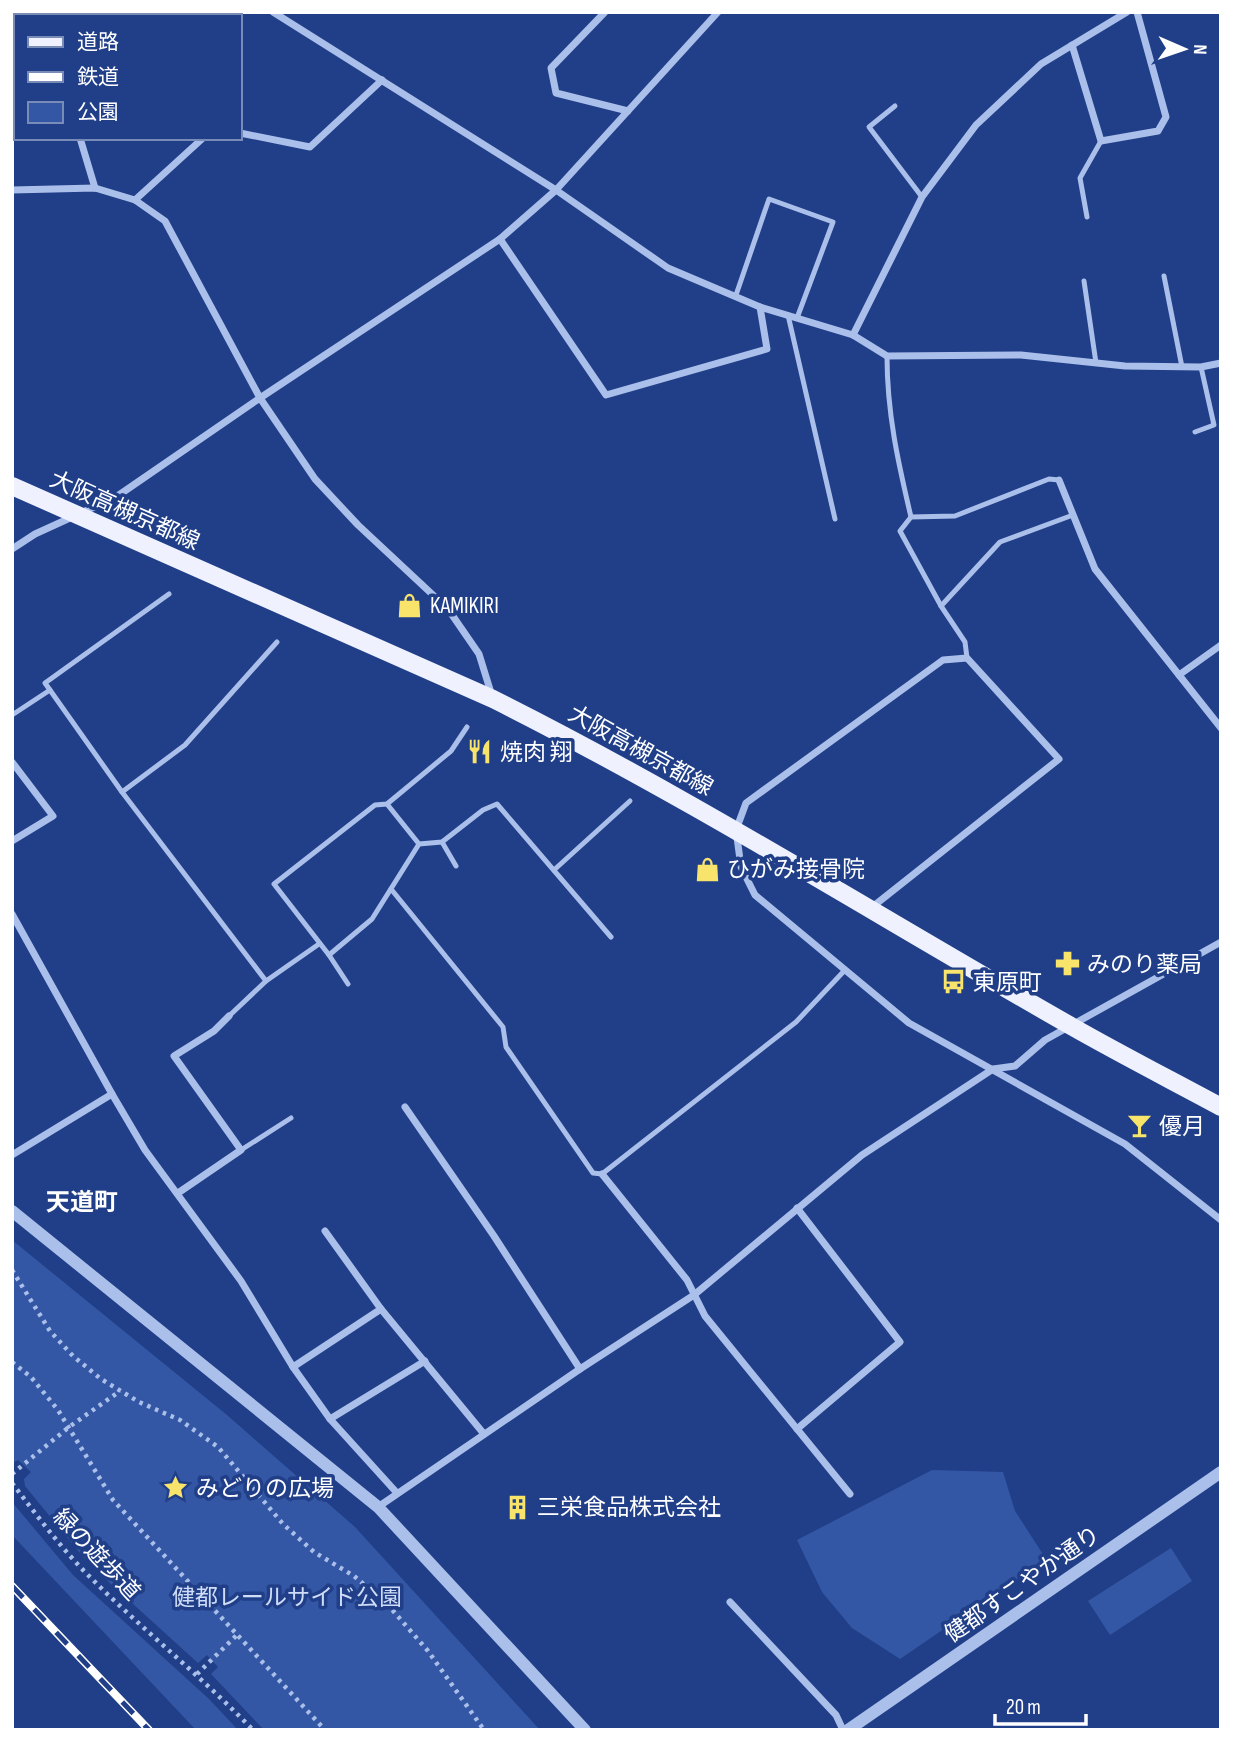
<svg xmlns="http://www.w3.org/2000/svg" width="1233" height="1742" viewBox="0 0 1233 1742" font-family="'Sofia Sans Condensed','Noto Sans JP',sans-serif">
	<rect width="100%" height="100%" fill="#203f88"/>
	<g fill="#3457a5">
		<path d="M12,1240L227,1415L355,1527L540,1730H264L211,1674L218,1667L207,1655L198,1663L89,1564L25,1486L24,1479L31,1472L18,1460L12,1463Z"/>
		<path d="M932,1470L1003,1472L1015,1511L1046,1559L900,1659L852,1628L822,1592L797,1540Z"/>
		<path d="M12,1502L73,1575L210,1700L238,1730H196L12,1535Z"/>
		<path d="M1171,1548L1192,1581L1110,1635L1088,1601Z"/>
	</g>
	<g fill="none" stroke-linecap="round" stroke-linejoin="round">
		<g stroke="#aabfea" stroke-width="4.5" stroke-dasharray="3.5 5" stroke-linecap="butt">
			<path d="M12,1270L50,1331L73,1356L101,1379L139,1402L180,1420L218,1447L283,1524L314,1552L354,1576L388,1605L428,1651L484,1730"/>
			<path d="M12,1362L31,1377L58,1410L113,1500L325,1730"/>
			<path d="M12,1474L69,1427L120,1391"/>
			<path d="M12,1483C35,1513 58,1544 84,1571C138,1626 199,1674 253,1730"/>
			<path d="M197,1674L238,1634"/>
		</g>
		<g stroke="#aabfea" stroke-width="5">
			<path d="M895,106L869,127L922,197"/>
			<path d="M1087,217L1080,178L1101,141"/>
			<path d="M1164,276L1182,367"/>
			<path d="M1084,281L1096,363"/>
			<path d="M736,295L769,199L833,222L797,318"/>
			<path d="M788,315L835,519"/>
			<path d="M887,356C887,413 898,462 911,517"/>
			<path d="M1195,432L1214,425L1201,367"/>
			<path d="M169,594L45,683L122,792L266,981"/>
			<path d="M941,606L1000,542L1073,515"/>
			<path d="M967,658L965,642L941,606L900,531L911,517L955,516L1049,479L1059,480"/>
			<path d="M12,715L50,690"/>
			<path d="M122,792L185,745L277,642"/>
			<path d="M387,804L419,844"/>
			<path d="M442,842L456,866"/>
			<path d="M554,870L630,801"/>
			<path d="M391,889L503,1027L506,1047L593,1173L602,1174L796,1022L845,970"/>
			<path d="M329,955L372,919L419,844L442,842L483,810L497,804L611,937"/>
			<path d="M348,984L329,955L274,884L375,805L387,804L451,751L467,727"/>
			<path d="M229,1016L266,981L319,944"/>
			<path d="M241,1150L291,1118"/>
		</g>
		<g stroke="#aabfea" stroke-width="7">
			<path d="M41,12L42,16"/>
			<path d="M273,12L556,190L668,268L760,307L853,335L887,356L1021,355L1125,366L1201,367L1221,363"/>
			<path d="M605,12L551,68L556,93L628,111"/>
			<path d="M1072,45L1101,141L1158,131L1166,117L1137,12"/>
			<path d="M240,133L310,147L382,80"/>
			<path d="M80,138L95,188"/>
			<path d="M12,190L95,188L135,200L165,221L260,398L315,479L358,525L448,609L479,654L492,696"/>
			<path d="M135,200L203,138"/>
			<path d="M500,239L606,395L767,349L760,307"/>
			<path d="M853,335L922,197L976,125L1041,64L1127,12"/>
			<path d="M1059,480L1095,569L1221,728"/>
			<path d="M12,549L35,534L116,497L260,398L500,239L556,190L718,12"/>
			<path d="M1179,675L1221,645"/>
			<path d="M12,762L53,816L12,841"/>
			<path d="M871,908L1059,759L967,658L943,660L746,803L736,830L741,867L755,895L909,1023L1125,1144L1221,1220"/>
			<path d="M12,914L112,1094L145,1150L241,1281L293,1367L330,1419L397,1493"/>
			<path d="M405,1107L494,1236L580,1369"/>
			<path d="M12,1155L112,1094"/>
			<path d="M602,1174L687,1280L705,1316L850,1494"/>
			<path d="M178,1193L241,1150L174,1056L214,1031L229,1016"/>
			<path d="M797,1208L900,1342L797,1429"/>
			<path d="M325,1231L381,1309L484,1434"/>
			<path d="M293,1367L381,1309"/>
			<path d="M330,1419L425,1361"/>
			<path d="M378,1507L580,1369L694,1295L862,1155L993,1069L1015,1066L1045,1040L1221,942"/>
			<path d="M730,1602L836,1715L843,1730"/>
		</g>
		<g stroke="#aabfea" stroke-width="12">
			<path d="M12,1211L378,1507L585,1730"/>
			<path d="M848,1730L1221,1472"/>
		</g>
		<path stroke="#eff2fe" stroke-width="18" d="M12,486L493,699C691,798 879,917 1071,1026C1120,1054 1171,1080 1221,1107"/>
		<defs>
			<path id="rail" d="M12,1586L149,1730"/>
		</defs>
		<use href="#rail" stroke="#fff" stroke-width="8"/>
		<use href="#rail" stroke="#203f88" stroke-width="5" stroke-dasharray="16" stroke-linecap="butt"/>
	</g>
	<defs>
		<symbol id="shop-bare" viewBox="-9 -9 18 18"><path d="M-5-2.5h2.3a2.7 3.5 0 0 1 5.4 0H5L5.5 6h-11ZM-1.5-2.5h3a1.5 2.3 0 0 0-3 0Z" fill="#f8e36b" stroke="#203f88" stroke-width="2.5" paint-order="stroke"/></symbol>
		<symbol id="restaurant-bare" viewBox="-9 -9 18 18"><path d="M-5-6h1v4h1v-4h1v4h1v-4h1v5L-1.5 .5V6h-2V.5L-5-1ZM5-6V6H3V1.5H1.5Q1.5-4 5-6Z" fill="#f8e36b" stroke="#203f88" stroke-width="2.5" paint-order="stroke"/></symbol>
		<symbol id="pharmacy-bare" viewBox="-9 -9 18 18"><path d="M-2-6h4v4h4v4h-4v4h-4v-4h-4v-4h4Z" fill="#f8e36b" stroke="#203f88" stroke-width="2.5" paint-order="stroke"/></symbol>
		<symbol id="bus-bare" viewBox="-9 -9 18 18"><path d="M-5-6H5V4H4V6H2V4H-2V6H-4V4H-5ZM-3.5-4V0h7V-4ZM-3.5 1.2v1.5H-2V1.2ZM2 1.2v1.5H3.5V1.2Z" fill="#f8e36b" stroke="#203f88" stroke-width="2.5" paint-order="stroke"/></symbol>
		<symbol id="bar-bare" viewBox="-9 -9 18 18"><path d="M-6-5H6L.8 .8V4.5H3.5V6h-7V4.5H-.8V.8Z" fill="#f8e36b" stroke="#203f88" stroke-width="2.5" paint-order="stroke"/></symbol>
		<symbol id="sight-bare" viewBox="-9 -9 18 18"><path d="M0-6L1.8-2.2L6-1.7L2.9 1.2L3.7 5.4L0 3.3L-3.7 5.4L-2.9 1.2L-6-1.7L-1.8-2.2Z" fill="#f8e36b" stroke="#203f88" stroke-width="2.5" paint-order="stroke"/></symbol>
		<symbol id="building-bare" viewBox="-9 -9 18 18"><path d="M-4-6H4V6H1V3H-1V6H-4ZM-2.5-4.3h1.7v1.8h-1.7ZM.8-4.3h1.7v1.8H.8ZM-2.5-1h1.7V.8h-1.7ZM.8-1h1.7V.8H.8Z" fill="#f8e36b" stroke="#203f88" stroke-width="2.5" paint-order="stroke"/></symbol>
	</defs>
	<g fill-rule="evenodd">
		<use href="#shop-bare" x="392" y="588" width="35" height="35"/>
		<use href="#restaurant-bare" x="462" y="734" width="35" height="35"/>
		<use href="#shop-bare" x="690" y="852" width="35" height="35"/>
		<use href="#pharmacy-bare" x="1050" y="946" width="35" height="35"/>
		<use href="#bus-bare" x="936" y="964" width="35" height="35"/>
		<use href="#bar-bare" x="1122" y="1108" width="35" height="35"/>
		<use href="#sight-bare" x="158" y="1470" width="35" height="35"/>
		<use href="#building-bare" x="500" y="1490" width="35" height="35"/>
	</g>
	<g text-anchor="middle" stroke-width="7" stroke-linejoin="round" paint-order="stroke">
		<g font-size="23" fill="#fff" stroke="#203f88">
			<text transform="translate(125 510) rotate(24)" y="8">大阪高槻京都線</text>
			<text transform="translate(641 750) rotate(29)" y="8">大阪高槻京都線</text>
			<text transform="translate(97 1554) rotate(47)" y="8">緑の遊歩道</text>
			<text transform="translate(1022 1584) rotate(-35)" y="8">健都すこやか通り</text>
		</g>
		<g font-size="23" fill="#fff" stroke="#203f88" text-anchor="start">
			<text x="430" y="613">KAMIKIRI</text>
			<text x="500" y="760">焼肉 翔</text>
			<text x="727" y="877">ひがみ接骨院</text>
			<text x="1087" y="972">みのり薬局</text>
			<text x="973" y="990">東原町</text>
			<text x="1159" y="1134">優月</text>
			<text x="196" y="1496">みどりの広場</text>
			<text x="537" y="1515">三栄食品株式会社</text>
		</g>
		<g font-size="23" fill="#cfdcf8" stroke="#203f88">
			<text x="287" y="1605">健都レールサイド公園</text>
		</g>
		<g font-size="24" font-weight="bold" fill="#fff" stroke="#203f88">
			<text x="82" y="1210">天道町</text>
		</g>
	</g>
	<rect width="1233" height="1742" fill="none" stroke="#ffffff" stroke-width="28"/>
	<rect x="14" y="14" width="228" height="126" fill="#203f88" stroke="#798cb8" stroke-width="2"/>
	<rect x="28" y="37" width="35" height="10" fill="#eff2fe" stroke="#798cb8" stroke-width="2"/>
	<text x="77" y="49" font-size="21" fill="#ffffff">道路</text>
	<rect x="28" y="72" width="35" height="10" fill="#ffffff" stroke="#798cb8" stroke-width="2"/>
	<text x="77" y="84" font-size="21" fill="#ffffff">鉄道</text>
	<rect x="28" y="102" width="35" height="21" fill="#3457a5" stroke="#798cb8" stroke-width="2"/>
	<text x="77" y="119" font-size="21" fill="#ffffff">公園</text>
	<g transform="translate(1184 49) rotate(92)" stroke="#203f88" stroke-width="5" paint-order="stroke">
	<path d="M0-5L12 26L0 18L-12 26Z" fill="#ffffff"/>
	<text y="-10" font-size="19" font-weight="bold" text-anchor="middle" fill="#ffffff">N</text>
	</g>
	<path d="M995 1714v10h91v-10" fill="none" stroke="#ffffff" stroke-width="3.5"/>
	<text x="1006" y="1714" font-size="21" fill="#ffffff" stroke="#203f88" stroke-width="5" paint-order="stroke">20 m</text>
</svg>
